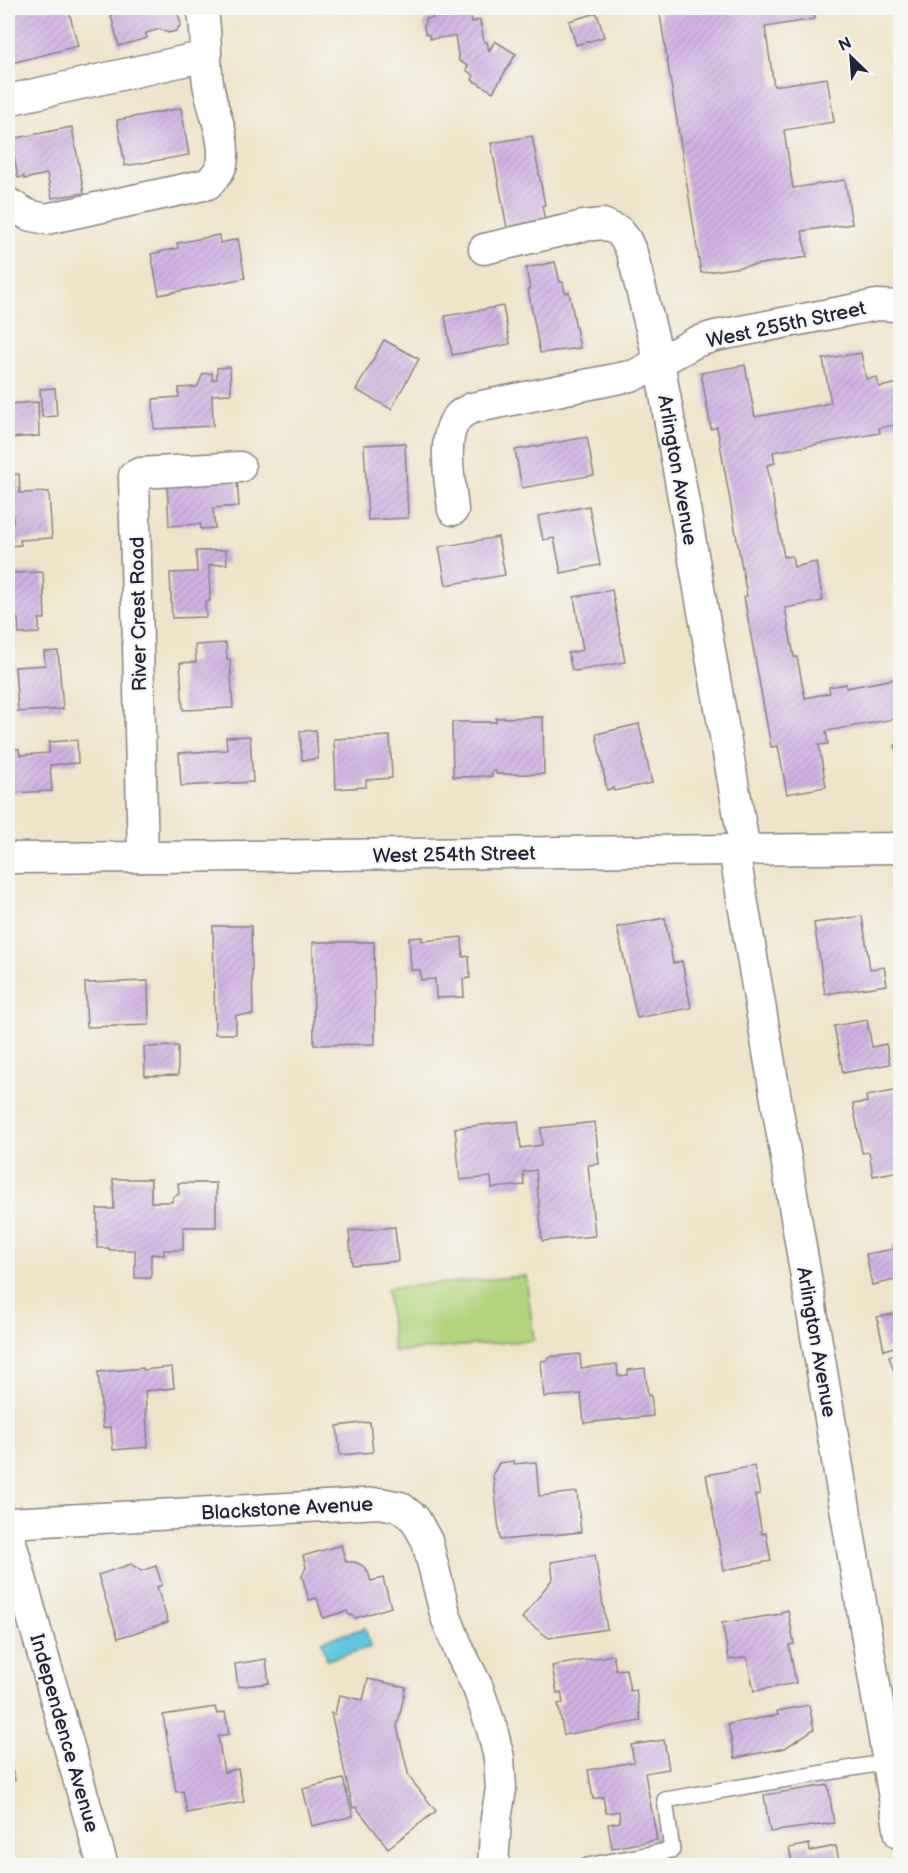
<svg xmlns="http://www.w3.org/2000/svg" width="908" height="1873" viewBox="0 0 908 1873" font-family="'Balsamiq Sans',sans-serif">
	<defs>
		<pattern id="building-hatch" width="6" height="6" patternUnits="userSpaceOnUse" patternTransform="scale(1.5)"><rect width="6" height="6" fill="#d0b1e2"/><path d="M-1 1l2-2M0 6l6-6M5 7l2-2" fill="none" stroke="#b298c3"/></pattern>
	</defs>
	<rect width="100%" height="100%" fill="#f6f6f2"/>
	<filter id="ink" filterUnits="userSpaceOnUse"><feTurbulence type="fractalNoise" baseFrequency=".0167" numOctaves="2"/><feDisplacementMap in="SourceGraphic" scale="12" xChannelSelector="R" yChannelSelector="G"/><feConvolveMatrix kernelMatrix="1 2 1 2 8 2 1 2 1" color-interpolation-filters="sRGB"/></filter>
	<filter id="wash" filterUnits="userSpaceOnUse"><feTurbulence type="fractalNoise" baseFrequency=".008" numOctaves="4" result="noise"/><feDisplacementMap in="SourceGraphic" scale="24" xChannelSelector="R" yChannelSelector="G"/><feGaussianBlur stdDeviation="1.35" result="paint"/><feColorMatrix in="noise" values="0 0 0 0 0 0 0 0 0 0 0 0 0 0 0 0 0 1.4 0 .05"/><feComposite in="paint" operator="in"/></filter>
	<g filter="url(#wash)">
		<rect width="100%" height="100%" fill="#efe4c9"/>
		<path fill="#b1d47d" stroke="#6a7b5c" stroke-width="1.5" d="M526,1276L534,1340L394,1352L387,1288Z"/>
		<path fill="#60c7dd" stroke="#41748c" stroke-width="1.5" d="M365,1628L371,1647L327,1660L322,1641Z"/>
		<g id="blocks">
			<g fill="url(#building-hatch)">
				<path d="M27,8H68L78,46L12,63L8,45V12Z"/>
				<path d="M109,8H170L171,11L178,14L181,24L176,31L168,33L160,29L146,33L147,38L119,46Z"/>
				<path d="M431,8H469L472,22L480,20L484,42H487L489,51L495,41L516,54L493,92L472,80L474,76L466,70L468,66L459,61L455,36L430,39V36L425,33L424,26L426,19L433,18Z"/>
				<path d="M659,8H813L815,19L765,27L774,86L827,78L834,122L784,130L793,188L845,180L852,224L802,231L807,257L701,273Z"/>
				<path d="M597,13L604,37L576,45L569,21Z"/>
				<path d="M181,108L189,155L125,166L117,120Z"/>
				<path d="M72,127L84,193L52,198L47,174L24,179V176L18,178L11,139Z"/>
				<path d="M532,136L545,205L542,206L545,221L507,228L491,143Z"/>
				<path d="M219,235L220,243L238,239L245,278L159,295L151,254L178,248L177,243Z"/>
				<path d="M555,262L560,282H563L565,293L569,292L580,348L540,353L528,289H530L526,268Z"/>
				<path d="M503,306L510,344L452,355L445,316Z"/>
				<path d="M384,340L419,359L391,409L356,390Z"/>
				<path d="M861,353L866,379L877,377L879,387L900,383V424L879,428L880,433L773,452L775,463L767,465L784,557L792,556L794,567L816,562L823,601L785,608L794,657H797L805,698L830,693L829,687L846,684V688L900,678V762L898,763L895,745H898L894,719L826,731L828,744L819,745L826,787L787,794L778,746L771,747L744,597L747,596L717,427L711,429L701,373L745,365L755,417L831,403L823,359Z"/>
				<path d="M230,367L231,394L212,395L213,426L154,429L153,399L179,397V388L197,387L203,374L212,373V380L217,379V368Z"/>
				<path d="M55,388L57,416L42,417L40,389Z"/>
				<path d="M38,402L39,436L8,438V404Z"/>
				<path d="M587,437L594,475L522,488L515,450Z"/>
				<path d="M405,443L408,518L368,520L364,445Z"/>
				<path d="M19,474L20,493L49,492L52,538L20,540L21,545L8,546V523L13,522L11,489H8V475Z"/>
				<path d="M167,480H237L239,506L213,508L215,528L201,529L200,524L169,526Z"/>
				<path d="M589,506L600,565L561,573L554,538L543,540L538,516Z"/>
				<path d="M498,537L505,575L446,585L439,547Z"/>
				<path d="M226,550L227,564L209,565L210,601H205L206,617L172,618L170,573L197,572L196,551Z"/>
				<path d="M43,572L45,619H39V633L19,634L18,619H8V573Z"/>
				<path d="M612,590L625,662L576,671L572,670L568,653L583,650L574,597Z"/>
				<path d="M226,643L227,659H230L233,708L183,710L180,663L196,662L195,645Z"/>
				<path d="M58,651L63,709L18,712L15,667L45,665L44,652Z"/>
				<path d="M543,717L544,774H496V771H492V776L453,777L452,722H496V718Z"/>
				<path d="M639,724L652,783L614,791L613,788L607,790L596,734Z"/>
				<path d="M316,730L318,759L302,760L300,731Z"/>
				<path d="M250,736L253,782L181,786L179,753L227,750L226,737Z"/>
				<path d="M390,736L392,778L366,780V787L336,789L334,739Z"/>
				<path d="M77,740L78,763L50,765L52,791L8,793V749H19L20,755L49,753V742Z"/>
				<path d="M862,916L870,969L884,967L887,985L825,994L814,923Z"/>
				<path d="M665,918L673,963L682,961L691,1008L637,1018L617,927Z"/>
				<path d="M213,926H251L253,1015H236V1034H215Z"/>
				<path d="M422,937V941L462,937L463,957L469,956L470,978L463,979L464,997L436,998L435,979L421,980L420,970H411L409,938Z"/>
				<path d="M313,942H374L375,1044L314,1045Z"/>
				<path d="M148,981L149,1025L87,1027L85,983Z"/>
				<path d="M867,1020L872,1047L886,1044L890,1064L843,1073L834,1026Z"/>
				<path d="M178,1046V1075L145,1076L144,1047Z"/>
				<path d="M900,1090V1171L873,1176L869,1152L862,1153L853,1104L867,1102L866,1096Z"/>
				<path d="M518,1121L521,1148L542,1145L541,1128L595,1122L599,1164L588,1165L595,1236L542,1241L536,1170L523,1172L524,1185L492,1188L491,1177L460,1180L455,1128Z"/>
				<path d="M113,1179H151V1202H172L173,1197L179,1194L178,1183H216V1227H183V1250H164V1255L151,1254V1278H135V1250H109V1248H97V1209H114Z"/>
				<path d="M395,1227L398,1261L352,1265L349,1231Z"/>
				<path d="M900,1243V1279L872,1285L866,1254L894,1249L893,1245Z"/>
				<path d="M900,1313V1381H897L889,1356L896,1354L894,1347L884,1350L877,1317Z"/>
				<path d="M580,1354L581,1368L617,1364L618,1376L628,1375V1370L645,1368L648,1396L651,1395L653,1416L584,1423L581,1394L544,1397L541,1361L549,1360L548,1357Z"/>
				<path d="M172,1367L174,1388L145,1391L148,1447L113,1450L111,1427L103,1428L98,1372L143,1368V1370Z"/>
				<path d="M370,1422L373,1452L340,1455L337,1426Z"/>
				<path d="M514,1461V1464L536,1462L539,1496L577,1492L581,1532L500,1540L493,1474L499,1463Z"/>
				<path d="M754,1466L760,1494L755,1495L762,1534L766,1533L771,1561L724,1570L706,1475Z"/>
				<path d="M341,1545L346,1562H355L363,1566L368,1572L371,1581L383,1578L391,1607L356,1618L348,1614L347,1611L323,1618L317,1598L309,1600L302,1576L306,1567L303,1556Z"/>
				<path d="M595,1555L607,1629L549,1638L522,1618L553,1578L551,1562Z"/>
				<path d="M131,1564L141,1571L156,1566L162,1585L157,1587L168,1622L118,1638L98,1575Z"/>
				<path d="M788,1610L794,1644L789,1645L796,1683L754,1691L747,1657L729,1660L722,1623L781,1614V1612Z"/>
				<path d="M613,1655L616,1670L626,1669L630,1691L636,1690L641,1721L564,1735L558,1704L563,1703L561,1692L557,1693L552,1666Z"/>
				<path d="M266,1659L269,1683L238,1687L235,1664Z"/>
				<path d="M368,1679L406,1687L397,1727L409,1777L436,1811L388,1848L356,1807L353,1808L331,1713L335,1714L339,1695L363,1700Z"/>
				<path d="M809,1705L814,1729L785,1748L735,1758L728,1724L778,1715L777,1711Z"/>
				<path d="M215,1707L217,1714L225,1712L229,1734L218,1736L224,1772L238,1769L244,1802L187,1813L183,1791L176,1792L163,1715Z"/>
				<path d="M664,1740L669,1769L645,1773L657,1840L612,1848L608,1824L620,1822L619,1811L606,1813L603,1797L593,1799L588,1770L634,1762L631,1745Z"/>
				<path d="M8,1757L15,1780L8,1782Z"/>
				<path d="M343,1779L353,1816L312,1826L303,1789Z"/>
				<path d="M828,1785L834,1823L770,1832L764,1795Z"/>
				<path d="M809,1844L810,1851L836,1846L840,1866H793L789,1848Z"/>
			</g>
		</g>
	</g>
	<g filter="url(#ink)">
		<use href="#blocks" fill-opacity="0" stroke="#888382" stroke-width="1.5"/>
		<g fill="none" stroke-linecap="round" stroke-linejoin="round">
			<defs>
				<path id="lane" d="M587,1866L672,1850L665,1800L888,1762"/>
				<g id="street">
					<path d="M8,100L206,56"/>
					<path d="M8,203L28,215L46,219L208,184C216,175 223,169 223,156C224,131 211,107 208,83C204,58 208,32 202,8"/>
					<path d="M484,249L583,226L603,224L619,231L626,240L632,253L659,361L745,850"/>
					<path d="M453,510C451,485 439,433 460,415C463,412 468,410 472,408L635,375L696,342L715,336L877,305L900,306"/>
					<path d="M734,850L900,1834"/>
					<path d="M143,857L134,476L140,473L240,467"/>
					<path d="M8,858L161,857L900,848"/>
					<path d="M8,1523L380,1503L400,1507L415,1519L427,1541L446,1617L459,1650L478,1688L492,1729L499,1758L501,1789L496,1819L493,1866"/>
					<path d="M8,1532L103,1866"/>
				</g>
			</defs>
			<use href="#lane" stroke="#888382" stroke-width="18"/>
			<use href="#street" stroke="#888382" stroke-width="33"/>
			<use href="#lane" stroke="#fff" stroke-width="15"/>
			<use href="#street" stroke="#fff" stroke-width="30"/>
		</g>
	</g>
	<g text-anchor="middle" stroke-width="4.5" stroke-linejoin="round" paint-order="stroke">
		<g font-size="20" fill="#22223b" stroke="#f6f6f2">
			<text transform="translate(786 324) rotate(-12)" y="7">West 255th Street</text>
			<text transform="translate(678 470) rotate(80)" y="7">Arlington Avenue</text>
			<text transform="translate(138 614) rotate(-91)" y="7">River Crest Road</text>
			<text transform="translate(454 854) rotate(-1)" y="7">West 254th Street</text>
			<text transform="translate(817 1342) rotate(80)" y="7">Arlington Avenue</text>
			<text transform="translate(287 1508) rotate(-3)" y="7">Blackstone Avenue</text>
			<text transform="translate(65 1733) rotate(74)" y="7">Independence Avenue</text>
		</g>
	</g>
	<rect width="908" height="1873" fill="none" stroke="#f6f6f2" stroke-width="30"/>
	<g transform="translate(851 57) rotate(335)" stroke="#f6f6f2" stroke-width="4.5" paint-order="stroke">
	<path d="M0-4.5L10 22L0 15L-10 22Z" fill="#22223b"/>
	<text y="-9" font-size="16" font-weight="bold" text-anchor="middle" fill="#22223b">N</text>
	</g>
</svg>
